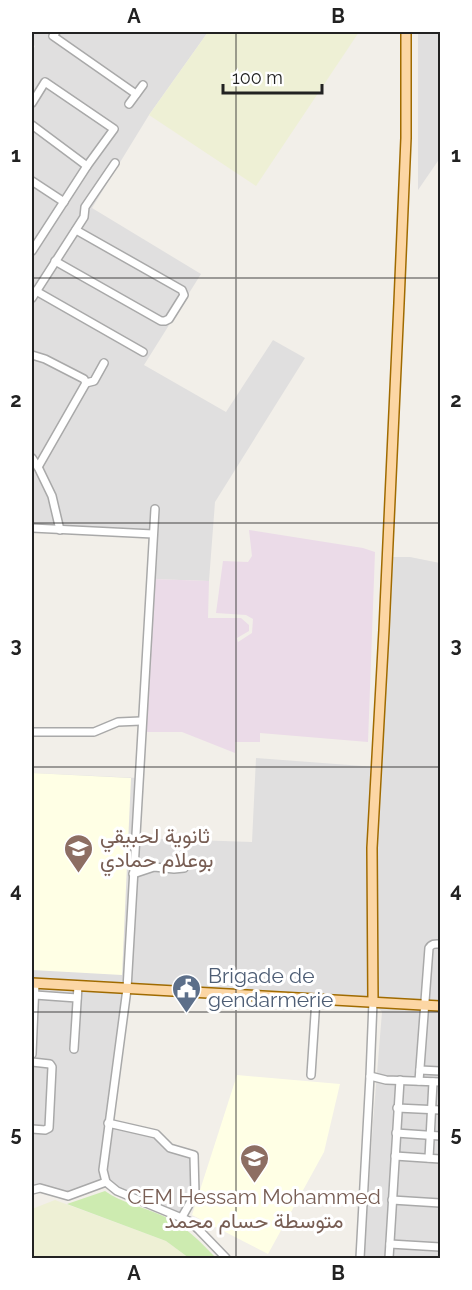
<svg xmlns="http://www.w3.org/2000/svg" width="472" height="1290" viewBox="0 0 472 1290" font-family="Raleway,Vazirmatn,sans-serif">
	<rect width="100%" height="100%" fill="#f2efe9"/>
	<g fill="#e0dfdf">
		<path d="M32,32H208L149,115L92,208L201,274L144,365L226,412L273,340L305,358L215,502L209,581L153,579V535L32,530V52L35,46L32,44Z"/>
		<path d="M418,32H440V158L418,190Z"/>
		<path d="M387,557H410L440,563V1258H364L373,1122L382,1012L373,1002L127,989L109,1123L156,1134L170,1148L194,1155L195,1194L182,1217L106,1182L68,1196L40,1188L32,1190V773L138,778L135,838L252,842L256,758L376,767Z"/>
	</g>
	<path fill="#ebdbe8" d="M249,530L363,548L375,552L368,742L260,733V742H235V753L182,732H145L153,579L209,581L208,618H241L249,625V631L237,638L238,642L252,633L253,619L246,615L216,613L223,561L248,562L252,556Z"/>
	<g fill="#ffffe5">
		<path d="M32,773L131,778L122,975L32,970Z"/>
		<path d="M237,1075L340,1084L324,1152L268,1254L192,1215Z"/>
	</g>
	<g fill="#eef0d5">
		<path d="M208,32H359L256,186L149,115Z"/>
		<path d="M55,1200L166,1241L189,1258H32V1209Z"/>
	</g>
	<path fill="#cdebb0" d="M105,1191C122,1203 143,1207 161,1215C183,1224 200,1241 216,1258H189L166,1241L67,1204Z"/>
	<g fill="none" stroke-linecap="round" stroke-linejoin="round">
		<defs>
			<g id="minor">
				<path d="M56,32L53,36L136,94"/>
				<path d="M32,103L45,82L114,129L87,166L32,251"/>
				<path d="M129,104L143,85"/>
				<path d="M32,125L87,166"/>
				<path d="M32,181L64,202"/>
				<path d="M55,261L161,321H165L169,319L184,295L182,290L76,230"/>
				<path d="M36,291L143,352"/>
				<path d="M32,298L84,217L85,207L115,163"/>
				<path d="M32,355L45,359L84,379L86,383L38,467"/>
				<path d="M86,383L94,381L104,363"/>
				<path d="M32,458L38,467L52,496L60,530"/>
				<path d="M155,509L127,989L103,1170L106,1182L117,1191L189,1221L199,1230L226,1258"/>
				<path d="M32,528L153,534"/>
				<path d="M32,732H94L118,722L141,721"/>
				<path d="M133,874L154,867L174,869L184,868"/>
				<path d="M35,995L77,998"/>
				<path d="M74,1049L78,986"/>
				<path d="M32,1054L35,983"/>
				<path d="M32,1062L50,1064L52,1067L49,1128L45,1130L32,1129"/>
				<path d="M420,1070L440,1071"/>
				<path d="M311,1075L316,999"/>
				<path d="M370,1076L386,1080L440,1082"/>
				<path d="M419,1081L429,948C432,943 436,944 440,944"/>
				<path d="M397,1108L440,1110"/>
				<path d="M108,1123L156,1134L170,1148L194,1155L195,1194L182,1217"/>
				<path d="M396,1133L440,1136"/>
				<path d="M395,1156L440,1159"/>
				<path d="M429,1158L433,1082"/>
				<path d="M32,1190L40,1188L68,1196L106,1182"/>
				<path d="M392,1200L440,1203"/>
				<path d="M390,1244L440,1247"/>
				<path d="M360,1258L370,1076L373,1002"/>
				<path d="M389,1258L400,1080"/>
			</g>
			<g id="major">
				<path d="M32,983L440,1006"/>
				<path d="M373,1002L372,848L384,630L399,303L406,138V32"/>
			</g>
		</defs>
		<use href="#minor" stroke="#a9a9a9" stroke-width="10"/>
		<use href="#major" stroke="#a06b00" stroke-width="12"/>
		<use href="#minor" stroke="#fff" stroke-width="7"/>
		<use href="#major" stroke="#fcd6a4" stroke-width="9"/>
	</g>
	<path fill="none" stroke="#222" stroke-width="1.5" stroke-opacity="0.55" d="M236,32V1258M32,278H440M32,523H440M32,767H440M32,1012H440"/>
	<defs>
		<symbol id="school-pin" viewBox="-11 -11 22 30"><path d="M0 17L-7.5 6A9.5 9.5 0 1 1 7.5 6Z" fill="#8d6e63" stroke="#fff"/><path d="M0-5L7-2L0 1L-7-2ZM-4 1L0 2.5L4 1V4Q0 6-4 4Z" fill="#fff"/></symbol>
		<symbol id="civic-pin" viewBox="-11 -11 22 30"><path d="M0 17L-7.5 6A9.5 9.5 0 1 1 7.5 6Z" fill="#5c6f8a" stroke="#fff"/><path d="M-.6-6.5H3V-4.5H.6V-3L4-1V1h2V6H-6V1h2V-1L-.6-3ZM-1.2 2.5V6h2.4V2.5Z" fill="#fff"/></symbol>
	</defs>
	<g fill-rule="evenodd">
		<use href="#school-pin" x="62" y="832" width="33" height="45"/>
		<use href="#civic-pin" x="170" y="972" width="33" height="45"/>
		<use href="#school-pin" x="238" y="1142" width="33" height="45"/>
	</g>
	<g text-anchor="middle" stroke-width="6" stroke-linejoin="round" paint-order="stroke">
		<g font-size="21" fill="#785e54" stroke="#fff" text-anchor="start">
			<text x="100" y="843">ثانوية لحبيقي<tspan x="100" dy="24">بوعلام حمادي</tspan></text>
			<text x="254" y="1204" text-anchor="middle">CEM Hessam Mohammed<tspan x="254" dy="24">متوسطة حسام محمد</tspan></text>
		</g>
		<g font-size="21" fill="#4e5e75" stroke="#fff" text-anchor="start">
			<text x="208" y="983">Brigade de<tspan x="208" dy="24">gendarmerie</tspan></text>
		</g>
	</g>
	<rect width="472" height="1290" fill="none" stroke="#ffffff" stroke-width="66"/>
	<path d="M223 84v9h99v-9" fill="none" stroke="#222222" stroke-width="3"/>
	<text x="232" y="84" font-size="18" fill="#222222" stroke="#ffffff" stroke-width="4.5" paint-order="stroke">100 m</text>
	<rect x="33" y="33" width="406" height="1224" fill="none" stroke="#222" stroke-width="2"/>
	<g font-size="20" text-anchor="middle" font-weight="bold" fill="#222">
		<text x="134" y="23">A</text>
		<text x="338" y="23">B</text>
		<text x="16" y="162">1</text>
		<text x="456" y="162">1</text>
		<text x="16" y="407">2</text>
		<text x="456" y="407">2</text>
		<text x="16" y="652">3</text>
		<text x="456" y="652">3</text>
		<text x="16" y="897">4</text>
		<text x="456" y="897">4</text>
		<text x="16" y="1141">5</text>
		<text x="456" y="1141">5</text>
		<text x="134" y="1280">A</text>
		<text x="338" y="1280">B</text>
	</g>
</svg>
